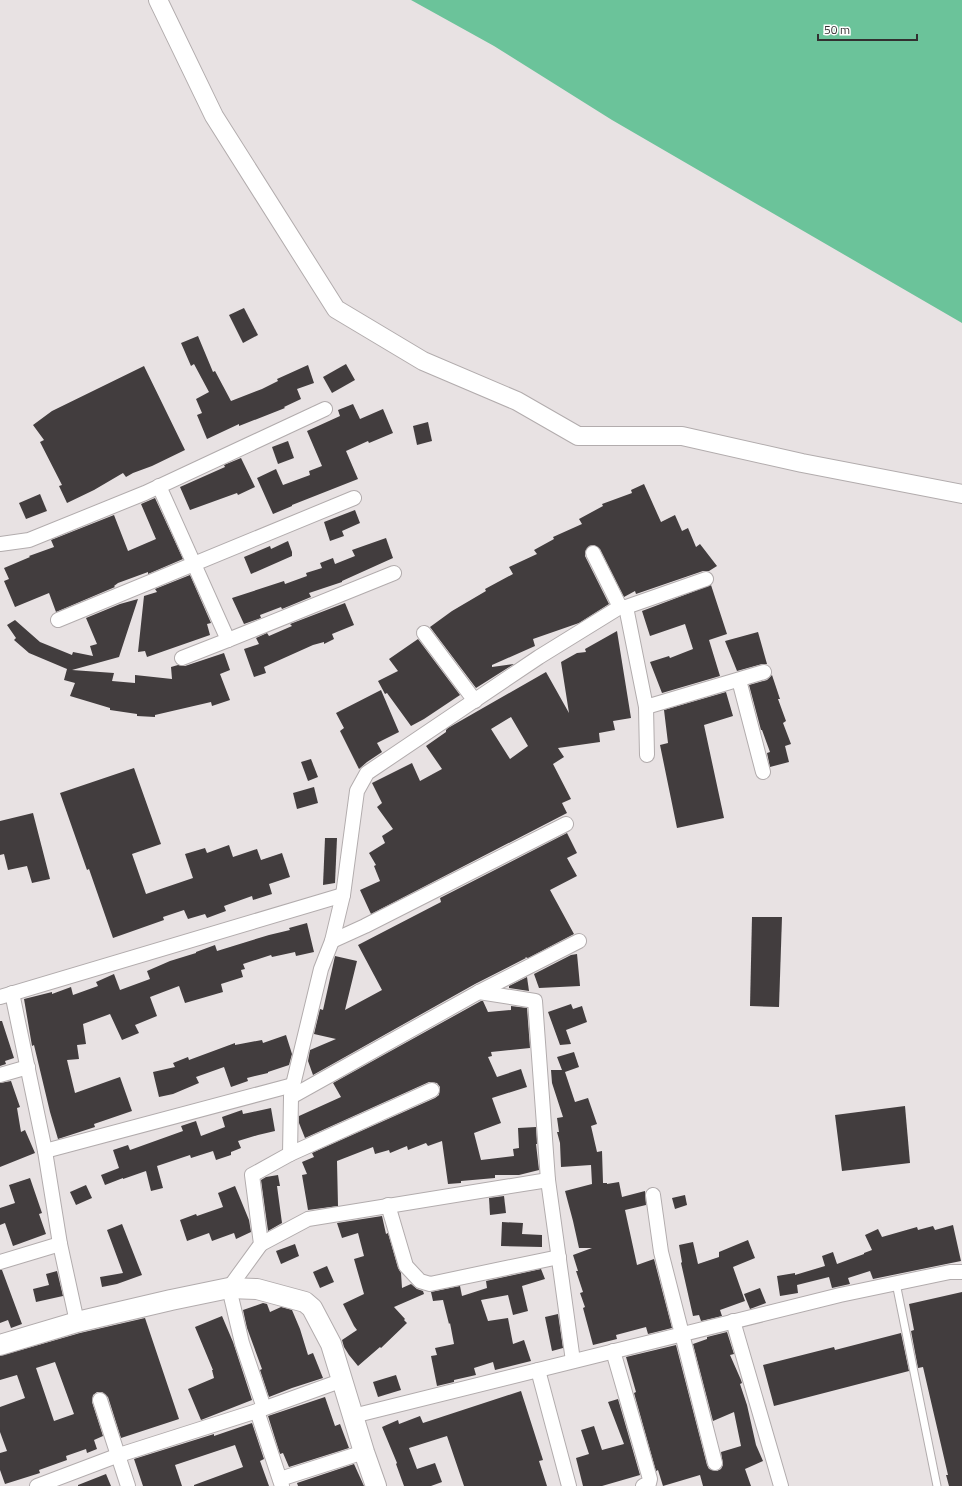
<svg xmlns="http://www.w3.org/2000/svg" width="962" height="1486" viewBox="0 0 962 1486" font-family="'Titillium Web',sans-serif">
	<rect width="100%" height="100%" fill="#e8e2e3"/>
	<path fill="#6bc39a" d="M411,0H962V323L612,120L494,46Z"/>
	<g fill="#423d3e" fill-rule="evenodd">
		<path d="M244,308L258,335L243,343L229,315Z"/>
		<path d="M198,336L213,372L215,371L231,401L262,389L278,381L277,379L308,365L314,383L297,389L301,399L284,407L285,408L239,426V424L207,439L197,415L202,413L196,399L209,392L194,364L191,366L181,343Z"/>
		<path d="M346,364L355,380L332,393L323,377Z"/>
		<path d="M144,366L185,450L152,466L133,473L126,477L123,473L94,490L67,503L59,486L62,485L40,442L44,440L33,425L52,411Z"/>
		<path d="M353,404L360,419L383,409L393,433L369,443L368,441L346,451L358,479L292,505V506L273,514L257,478L276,469L283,485L310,475L309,471L322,466L307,431L340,416L338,410Z"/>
		<path d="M428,422L432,441L417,445L413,426Z"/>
		<path d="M288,441L294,458L278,464L272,447Z"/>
		<path d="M241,458L255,487L238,495L237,493L190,510L180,487L225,467L224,465Z"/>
		<path d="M644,484L661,522L675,515L682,531L688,528L696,547L700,544L717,566L709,571H703L636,594L635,591L624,597L600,549L594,545L589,546L585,552V556L609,604L579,623L533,639L535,646L492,665V667L514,664L476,688L430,627L452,611L486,591L485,589L513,574L509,567L537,554L534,550L554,539L553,537L582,524L579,519L603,506L602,504L632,493L631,490Z"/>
		<path d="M40,494L47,511L26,519L19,503Z"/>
		<path d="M155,498L183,559L148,574V572L118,583L114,586L115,587L56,612L49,593L15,607L4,581L9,579L4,568L30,557L29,556L54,547L51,540L114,515L128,551L156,539L141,504Z"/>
		<path d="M355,510L360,523L342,531L344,536L330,541L324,522Z"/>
		<path d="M386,538L393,558L342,581V582L309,593L311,597L282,609L281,607L260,615L261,618L244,624L232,598L284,581L285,584L307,576L306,573L322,568L320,563L333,558L335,564L355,556L352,550Z"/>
		<path d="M288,541L292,552V556L251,574L244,557L270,546L271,549Z"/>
		<path d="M190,575L211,623L207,624L210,635L147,657L145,651L138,652L144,596L157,592L155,589Z"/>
		<path d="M711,585L727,634L709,640L720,676L662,693L650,662L669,656L670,658L693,649L685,624L650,636L642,611Z"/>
		<path d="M138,599L119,657L72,670L114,673L112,681L135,683V675L172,679L171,667L178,665L185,666L224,653L230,670L220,674L230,700L212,706L211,702L155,715V717L137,716V714L110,710V708L70,696L75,683L64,680L67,669L29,653L14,640L16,638L7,625L15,620L40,642L72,655L73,652L93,656L90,646L97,644L86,618L120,604Z"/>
		<path d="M345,603L354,625L332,634L334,639L324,644V642L313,645L264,667L266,673L254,677L244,649L259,644L256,638L267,633L269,636L292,626L290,624Z"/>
		<path d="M617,631L631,718L613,721L615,730L599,733L600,742L558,748L564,757L553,764L571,799L562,803L567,813L371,914L360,890L380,881L374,866L376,865L369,853L385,843L382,836L393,829L377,807L382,803L372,783L412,763L420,781L442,769L426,746L446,732V730L448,728L546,672L569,713L561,662L577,653L586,652L585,649ZM511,717L528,746L510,759L491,729Z"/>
		<path d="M758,632L767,664H762L737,671L725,641Z"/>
		<path d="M418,639L460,695L424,719L411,726L387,693L385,694L378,681L398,671L389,659Z"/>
		<path d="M772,675L780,699H778L786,721L783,723L791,744L785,746L789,762L770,767L767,753L770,752L762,730H761L749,685L767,680Z"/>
		<path d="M381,690L399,732L377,743L382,752L367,762L359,769L340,731L344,728L336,713Z"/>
		<path d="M726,692L733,716L704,725L724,818L677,828L660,745L668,743L664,710Z"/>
		<path d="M311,759L318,777L308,781L301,762Z"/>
		<path d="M134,768L161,844L132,854L146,894L193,878L185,854L205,848L207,853L229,845L233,857L257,849L261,860L282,853L290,877L269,884L272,894L253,900L252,896L224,906L226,911L207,918L205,914L188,919L184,910L163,917L164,920L113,938L89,869L87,870L60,793Z"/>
		<path d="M314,787L318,803L297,809L293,793Z"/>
		<path d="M33,813L50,879L32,883L27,866L8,870L4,854L0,855V821Z"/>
		<path d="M567,833L577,853L567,858L577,876L550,890L574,934L528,958L525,957L526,958L475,984L313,1075L308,1061L310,1050L336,1039L314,1034L320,1009L323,1010L335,956L357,961L345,1010L382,990L358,945L441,902L440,898Z"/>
		<path d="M325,838H337L335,883L323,885Z"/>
		<path d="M752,917H782L779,1007L750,1006Z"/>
		<path d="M307,923L314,952L296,956L295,952L272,957L271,955L243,964L245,969L241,970L243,977L221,984L223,992L185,1003L179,986L150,997L157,1016L135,1025L139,1033L122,1040L110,1014L83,1024L86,1044L77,1045L79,1059L67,1060L75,1093L120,1077L132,1111L94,1124L95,1127L58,1139L50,1112L34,1045L32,1046L24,999L52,992V994L71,987L73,995L98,986L96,982L114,974L120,990L150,979L147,971L170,961L196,953V952L215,945L217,951L269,935L290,930L289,928Z"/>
		<path d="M577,954L580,986L539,988L534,974L571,955Z"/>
		<path d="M527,977L529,991L509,988V986Z"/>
		<path d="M481,1001H483L488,1012L511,1010V1006L527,1008L530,1048L491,1052L492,1056L488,1057L497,1077L521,1069L527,1087L492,1098L501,1123L474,1133L481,1160L514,1156L513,1149L519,1148L518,1128L536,1127L537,1144H536L539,1170L519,1175H495V1178L461,1181V1183L448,1184L442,1141L428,1146L426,1143L408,1150L407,1146L390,1153L389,1150L375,1154L373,1147L337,1161L338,1206L308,1210L302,1175L307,1174L302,1162L314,1157L312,1153L435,1098L439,1095L440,1087L437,1083L429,1082L305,1138L299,1123V1116L341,1097L333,1083Z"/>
		<path d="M571,1004L573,1009L582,1006L587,1022L566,1030L571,1044L560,1045L548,1012Z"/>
		<path d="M0,1021H2L14,1058L5,1061L6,1064L0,1066Z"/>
		<path d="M286,1035L292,1054L289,1065L268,1072V1073L247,1078L248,1081L231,1087L224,1067L196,1077L199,1083L173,1094L159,1097L153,1072L175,1067L173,1063L188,1057L189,1060L235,1043V1045L262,1040L263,1043Z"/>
		<path d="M574,1052L579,1067L565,1072L575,1102L588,1098L597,1124L591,1126L597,1152L602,1151L603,1183H607V1184L619,1182L622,1197L645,1191L646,1205L625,1210L637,1265L654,1259L672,1328L648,1334L646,1327L616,1335L617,1339L593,1345L583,1308L585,1307L580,1293L583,1292L576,1271H578L573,1255L592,1248H579L573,1221L565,1191L592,1184L591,1165L561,1167L560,1143L557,1132H559L557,1118L563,1117L552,1083L551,1070H562L557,1057Z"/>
		<path d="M11,1081L20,1107L17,1108L21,1132L25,1130L35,1153L0,1167V1083Z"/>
		<path d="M905,1106L910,1163L842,1171L835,1115Z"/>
		<path d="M271,1108L275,1131L258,1135L238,1141L241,1148L231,1152V1155L216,1160L213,1151L191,1158L190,1155L157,1166L163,1188L151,1191L146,1171L123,1179V1178L105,1185L101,1175L119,1168L113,1150L128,1145L130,1150L183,1131L181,1126L196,1121L201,1136L225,1127L222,1117L242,1110L243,1114Z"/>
		<path d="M278,1175L280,1186H277L282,1223L268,1231L261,1180L266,1177Z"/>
		<path d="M30,1178L42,1213L39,1214L46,1234L13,1246L5,1223L0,1225V1208L15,1203L9,1185Z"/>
		<path d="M86,1185L92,1198L76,1205L70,1192Z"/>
		<path d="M235,1186L249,1220L251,1232L236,1239L234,1233L212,1241L209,1233L187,1241L180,1220L196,1214L197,1216L223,1207L218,1193Z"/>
		<path d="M685,1195L687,1205L675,1209L672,1198Z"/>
		<path d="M504,1196L506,1213L490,1215L489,1198Z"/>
		<path d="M382,1216L386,1234L388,1233L398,1268L401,1273L402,1288L411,1284L417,1289L423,1291L424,1294L394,1307L405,1319L404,1320L407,1323L381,1348L380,1347L358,1366L349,1355L344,1347L342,1340L357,1330L354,1326L343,1304L364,1294L354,1259L364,1256L358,1233L342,1238L337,1223Z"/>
		<path d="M502,1222L523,1223L522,1234L542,1235V1247L501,1246Z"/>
		<path d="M122,1224L142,1275L117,1284L102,1287L100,1277L123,1273L107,1230Z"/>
		<path d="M953,1225L961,1261L873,1279L870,1271L848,1278L850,1284L832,1288L829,1277L797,1285L798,1293L780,1296L777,1276L795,1273V1275L825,1266L822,1256L833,1252L837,1264L864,1254V1253L872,1250L865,1235L878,1229L882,1237L917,1227L918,1230L933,1226L935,1230Z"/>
		<path d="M748,1240L755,1258L733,1267L745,1301L720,1310L722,1316L701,1321L699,1315L693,1316L681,1263L682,1262L679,1245L693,1242L698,1264L719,1257V1252Z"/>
		<path d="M295,1244L299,1256L281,1264L276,1251Z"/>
		<path d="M327,1266L334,1282L320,1288L313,1272Z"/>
		<path d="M541,1269L545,1279L522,1286L528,1311L513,1315L508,1295L481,1300L488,1321L508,1318L513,1344L524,1340L531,1361L495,1370L493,1362L474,1368L476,1375L454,1380V1382L437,1386L431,1356L437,1355L435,1348L454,1344L450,1323L449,1324L443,1300L433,1301L431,1292L460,1286L462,1296L487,1288L486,1281Z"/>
		<path d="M0,1270H2L22,1324L11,1328L8,1320L0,1323Z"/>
		<path d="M57,1271L63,1296L36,1302L33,1289L49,1285L46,1274Z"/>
		<path d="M760,1288L766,1303L750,1309L744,1294Z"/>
		<path d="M962,1292V1486H949L946,1475H948L923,1367L918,1368L911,1331L914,1330L909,1304Z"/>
		<path d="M263,1303L267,1304L270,1312L281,1307L292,1310L300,1329L308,1355L313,1353L323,1378L292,1388L269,1397L260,1370L262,1369L247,1328L243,1310Z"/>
		<path d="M558,1314L563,1348L552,1351L545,1317Z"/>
		<path d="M222,1316L233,1342L252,1400L201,1420L188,1389L214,1378L212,1370H213L195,1327Z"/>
		<path d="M145,1318L179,1419L121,1438L108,1397L102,1392H97L93,1395L92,1402L103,1436L94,1440L97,1449L87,1453L86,1449L66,1456L67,1460L39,1470L40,1473L5,1484L0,1470V1453L7,1451L0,1432V1407L25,1398L17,1375L0,1380V1356L80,1333ZM55,1362L74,1414L54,1421L36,1368Z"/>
		<path d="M727,1332L734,1354L730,1355L741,1380L742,1383L740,1384L747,1405L756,1445L763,1461L745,1469L751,1486H703L700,1475L663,1486L658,1470L656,1471L634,1393L636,1392L626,1357L676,1345L707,1465L709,1469L717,1471L721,1469L723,1465L721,1452L741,1446L734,1412L713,1421L693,1344L707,1339V1337Z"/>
		<path d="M901,1333L909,1371L774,1406L763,1365L834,1347L835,1350Z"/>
		<path d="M396,1375L401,1390L378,1397L373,1382Z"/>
		<path d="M521,1391L543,1460L539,1461L547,1486H464L447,1436L409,1448L417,1469L435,1463L442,1482L431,1486H404L396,1464L397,1463L382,1427L398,1420L399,1424L420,1416L423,1423Z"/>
		<path d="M325,1397L335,1426L340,1424L349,1448L289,1467L283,1453L280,1454L268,1416Z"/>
		<path d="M618,1399L640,1475L602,1486H583L576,1458L589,1454L581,1430L594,1426L602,1450L624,1444L608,1402Z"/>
		<path d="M252,1423L264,1459L260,1461L269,1486H194V1485L243,1467L235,1445L175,1465L182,1486H143L134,1459L214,1434V1436Z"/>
		<path d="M354,1464L364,1486H298L297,1483Z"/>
		<path d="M106,1474L111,1486H78V1485Z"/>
	</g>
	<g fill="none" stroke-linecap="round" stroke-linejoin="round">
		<defs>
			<path id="service" d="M896,1283L937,1486"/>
			<g id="minor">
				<path d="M159,486L228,640"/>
				<path d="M0,544L29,540L145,493L325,409"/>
				<path d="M593,553L620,607"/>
				<path d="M626,607L646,707L764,672"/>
				<path d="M58,620L354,498"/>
				<path d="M424,633L475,701"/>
				<path d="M182,658L228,640L394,573"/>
				<path d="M739,680L763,772"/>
				<path d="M646,707L647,755"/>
				<path d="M332,941L365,926L566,824"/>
				<path d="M479,992L535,1001L548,1180L573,1361"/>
				<path d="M12,993L45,1151L60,1244L77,1322"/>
				<path d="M0,997L343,895"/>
				<path d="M0,1075L28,1067"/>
				<path d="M291,1097L479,992L579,941"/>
				<path d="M45,1151L293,1085"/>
				<path d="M290,1154L432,1090"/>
				<path d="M653,1195L661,1252L715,1463"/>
				<path d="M388,1205L406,1266L420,1281L430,1284L559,1257"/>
				<path d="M261,1244L308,1219L548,1180"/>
				<path d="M0,1262L60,1244"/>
				<path d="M733,1321L781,1486"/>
				<path d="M613,1351L650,1479L649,1483L643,1486"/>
				<path d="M538,1370L569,1486"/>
				<path d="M100,1400L128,1486"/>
				<path d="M264,1408L242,1343L229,1288L261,1244L252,1175L290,1154L291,1097L293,1085L321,969L332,941L343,895L357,791L367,773L539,657L620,607H626L706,579"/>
				<path d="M257,1411L282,1486"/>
				<path d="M353,1416L840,1295L950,1272H962"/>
				<path d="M280,1479L364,1452"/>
				<path d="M37,1486L119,1455L257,1411L343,1380"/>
			</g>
			<path id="tertiary" d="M158,0L214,116L336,309L423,361L517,401L578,436H682L802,463L962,494"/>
			<path id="secondary" d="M0,1345L77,1322L171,1300L229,1288L257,1289L305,1302L312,1308L331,1344L364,1452L376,1486"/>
		</defs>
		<use href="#service" stroke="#b2acad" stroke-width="9"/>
		<use href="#minor" stroke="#b2acad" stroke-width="16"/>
		<use href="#tertiary" stroke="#b2acad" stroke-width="20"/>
		<use href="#secondary" stroke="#b2acad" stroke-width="22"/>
		<use href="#service" stroke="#fff" stroke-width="7"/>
		<use href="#minor" stroke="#fff" stroke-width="14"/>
		<use href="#tertiary" stroke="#fff" stroke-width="18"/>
		<use href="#secondary" stroke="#fff" stroke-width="20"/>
	</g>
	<path d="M818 34v6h99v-6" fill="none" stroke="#323030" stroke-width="2"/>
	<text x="824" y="34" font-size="12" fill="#323030" stroke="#ffffff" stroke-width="3" paint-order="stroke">50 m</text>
</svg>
